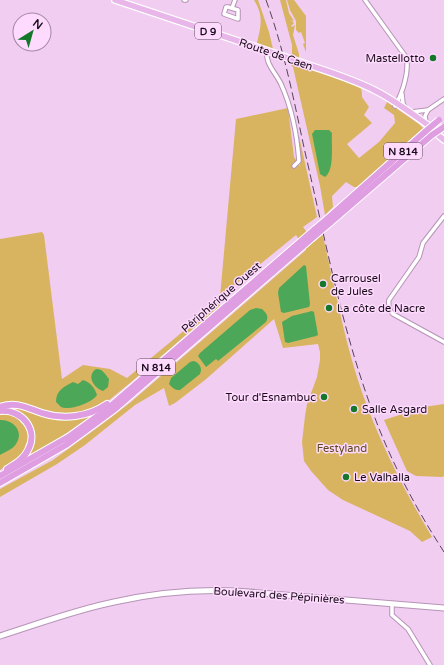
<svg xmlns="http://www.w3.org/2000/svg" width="444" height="665" viewBox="0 0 444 665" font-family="'Varela Round',sans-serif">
	<rect width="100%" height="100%" fill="#f1cdf1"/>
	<g fill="#d8b461">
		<path d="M254,0H258L269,32L273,49L257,43C261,26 264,16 254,0Z"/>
		<path d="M280,0H286L289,13L294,21L291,20L294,23L291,26L292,27L295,25L293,35L299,54V59L292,57V45Z"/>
		<path d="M287,0H294L306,16V52L303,44L305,43L301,32L299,33L296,30V21L290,10Z"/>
		<path d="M289,62L356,85C362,88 362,90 362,97L369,107L364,115L372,123L347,144L359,158L379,142L395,123L394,115L384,108L387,102L419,124L423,128L357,187H354L346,182L332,196L333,207L325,215L320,186L293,67Z"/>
		<path d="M288,108L294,157L300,166L299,136L317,217L303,227L314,242L322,235L323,236C335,289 345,344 363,395C381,445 405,492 432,537L422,542L410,531L343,500L328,490L311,471L304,461L302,442L305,416L307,404L317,377L320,360V352L318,344L283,348L274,319L205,380L175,403L169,406L164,388L135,405L85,445L57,464L0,497V489L53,460L101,425L131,402L306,250L296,235L220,297V306L130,383L108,401L89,412L68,416L45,412L18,402H9L0,404V239L42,232L44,235L62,379L83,365L110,369L127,378L216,304L220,297L236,119Z"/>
		<path d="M444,404V476L442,477L416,476L407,471L384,420L424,407Z"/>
		<path d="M10,405L41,414H92V415L54,442L23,460L27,455L31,428L2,407Z"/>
		<path d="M2,413C6,414 11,414 15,415C29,422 32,441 23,453C17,460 8,465 0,470V414Z"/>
	</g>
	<g fill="#4da758">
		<path d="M315,130H329L332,133C331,144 335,170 325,177L320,174L312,134Z"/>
		<path d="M304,265L306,266L310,304L309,307L284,313L281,312L278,293L279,288Z"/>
		<path d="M256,308L262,309C267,314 269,316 266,322L218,361L216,359L206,367L198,356L200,353L250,310Z"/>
		<path d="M312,311L314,312L318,335L316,336L288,343L285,342L282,322L292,316Z"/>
		<path d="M193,361C199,362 203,368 200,374L180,390C174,390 173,388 169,384L171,378L190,362Z"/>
		<path d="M96,369C103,369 105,374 109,379L108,387L103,391C94,388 86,376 96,369Z"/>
		<path d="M83,380C90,382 95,388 97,395C92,403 69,411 61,407C59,405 58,404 56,402C56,390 64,387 73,382L78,384Z"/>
		<path d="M0,420C12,419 25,431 16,444C13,449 5,452 0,455Z"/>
	</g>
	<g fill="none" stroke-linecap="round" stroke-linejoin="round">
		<defs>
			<g id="minor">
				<path d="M184,0H186"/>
				<path d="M365,0L406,57C410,71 402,94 395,106"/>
				<path d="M226,7H228L238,10V19L224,14Z"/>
				<path d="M232,8L235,0"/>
				<path d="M267,51C265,64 276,73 281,84C292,108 297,135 299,161L294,166"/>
				<path d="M402,94L403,104L405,107"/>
				<path d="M411,112L428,110L444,99"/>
				<path d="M426,123L425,116L428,110"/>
				<path d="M444,216L423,243L419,257L389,300C388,306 389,310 393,314L444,342"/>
				<path d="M392,604V615L408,629L430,665"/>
			</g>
			<path id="secondary" d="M0,636C38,624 75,610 114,602C154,593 195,589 236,591L444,608"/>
			<g id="primary">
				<path d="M115,0L277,54"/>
				<path d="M291,59C319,69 349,77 376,91C394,100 411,113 428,125"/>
				<path d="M438,135L444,140"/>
			</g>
			<g id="trunk">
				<path d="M327,219L426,131"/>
				<path d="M330,223L432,135"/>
				<path d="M0,407C16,401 27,408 42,413C64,420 88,417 107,404"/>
				<path d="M0,411C22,409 39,430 28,450C24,459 15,464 7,469"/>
				<path d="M0,476L70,436L106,410L315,229"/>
				<path d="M0,483L66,445L115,409L317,234"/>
			</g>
		</defs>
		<use href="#minor" stroke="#b694b6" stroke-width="5.5"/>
		<use href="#secondary" stroke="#b694b6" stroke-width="7"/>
		<use href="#primary" stroke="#fff" stroke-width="8"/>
		<use href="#trunk" stroke="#fff" stroke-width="8"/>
		<use href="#minor" stroke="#fff" stroke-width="3.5"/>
		<use href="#secondary" stroke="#fff" stroke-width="5"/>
		<use href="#primary" stroke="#e8b6e9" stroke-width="5.5"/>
		<use href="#trunk" stroke="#e09ee2" stroke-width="6"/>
		<path stroke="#574457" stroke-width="1" stroke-dasharray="8 4" stroke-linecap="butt" d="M266,0C284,49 294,101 305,152C325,238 341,326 372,410C390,460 415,507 444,552"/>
		<defs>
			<path id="primary-bridge" d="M277,54L291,59"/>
			<g id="trunk-bridge">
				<path d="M426,131L439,120"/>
				<path d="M432,135L444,127"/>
				<path d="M315,229L327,219"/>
				<path d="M317,234L330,223"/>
			</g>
		</defs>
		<use href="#primary-bridge" stroke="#fff" stroke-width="8" stroke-linecap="butt"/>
		<use href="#trunk-bridge" stroke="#fff" stroke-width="8" stroke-linecap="butt"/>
		<use href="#primary-bridge" stroke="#e8b6e9" stroke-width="5.5"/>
		<use href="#trunk-bridge" stroke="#e09ee2" stroke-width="6"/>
	</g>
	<g fill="#14782a" stroke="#fedafe" stroke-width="1.5">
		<circle cx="433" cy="58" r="4"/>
		<circle cx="323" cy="284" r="4"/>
		<circle cx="329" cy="308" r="4"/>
		<circle cx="324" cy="397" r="4"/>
		<circle cx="354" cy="409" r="4"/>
		<circle cx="346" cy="477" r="4"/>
	</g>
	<g text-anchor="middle" stroke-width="3" stroke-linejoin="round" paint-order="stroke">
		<g fill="#fedafe" stroke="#5d4a5d" stroke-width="1">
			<rect x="195" y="23" width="26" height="16" rx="3"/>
			<rect x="384" y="143" width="38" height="16" rx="3"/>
			<rect x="137" y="359" width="38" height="16" rx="3"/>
		</g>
		<g font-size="10" font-weight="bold" fill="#180c18">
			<text x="208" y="35">D 9</text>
			<text x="403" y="155">N 814</text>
			<text x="156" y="371">N 814</text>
		</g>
		<g font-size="11" fill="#180c18" stroke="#fedafe">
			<text transform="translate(276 54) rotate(19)" y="4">Route de Caen</text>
			<text transform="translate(221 297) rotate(-41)" y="4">Périphérique Ouest</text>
			<text transform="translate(279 595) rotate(4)" y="4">Boulevard des Pépinières</text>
		</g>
		<g font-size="11" fill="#180c18" stroke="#fedafe" text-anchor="start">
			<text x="425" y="62" text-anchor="end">Mastellotto</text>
			<text x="331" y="282">Carrousel<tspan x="331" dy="13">de Jules</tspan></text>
			<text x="337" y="312">La côte de Nacre</text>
			<text x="316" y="401" text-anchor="end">Tour d'Esnambuc</text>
			<text x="362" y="413">Salle Asgard</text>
			<text x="354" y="481">Le Valhalla</text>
		</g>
		<g font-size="11" fill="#5d4919" stroke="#fedafe">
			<text x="342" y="452">Festyland</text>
		</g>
	</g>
	<g transform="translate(32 32) rotate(37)"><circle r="19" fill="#fedafe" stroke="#a288a2"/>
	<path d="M0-3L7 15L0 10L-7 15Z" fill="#14782a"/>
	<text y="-6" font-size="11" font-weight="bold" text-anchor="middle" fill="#180c18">N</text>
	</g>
</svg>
